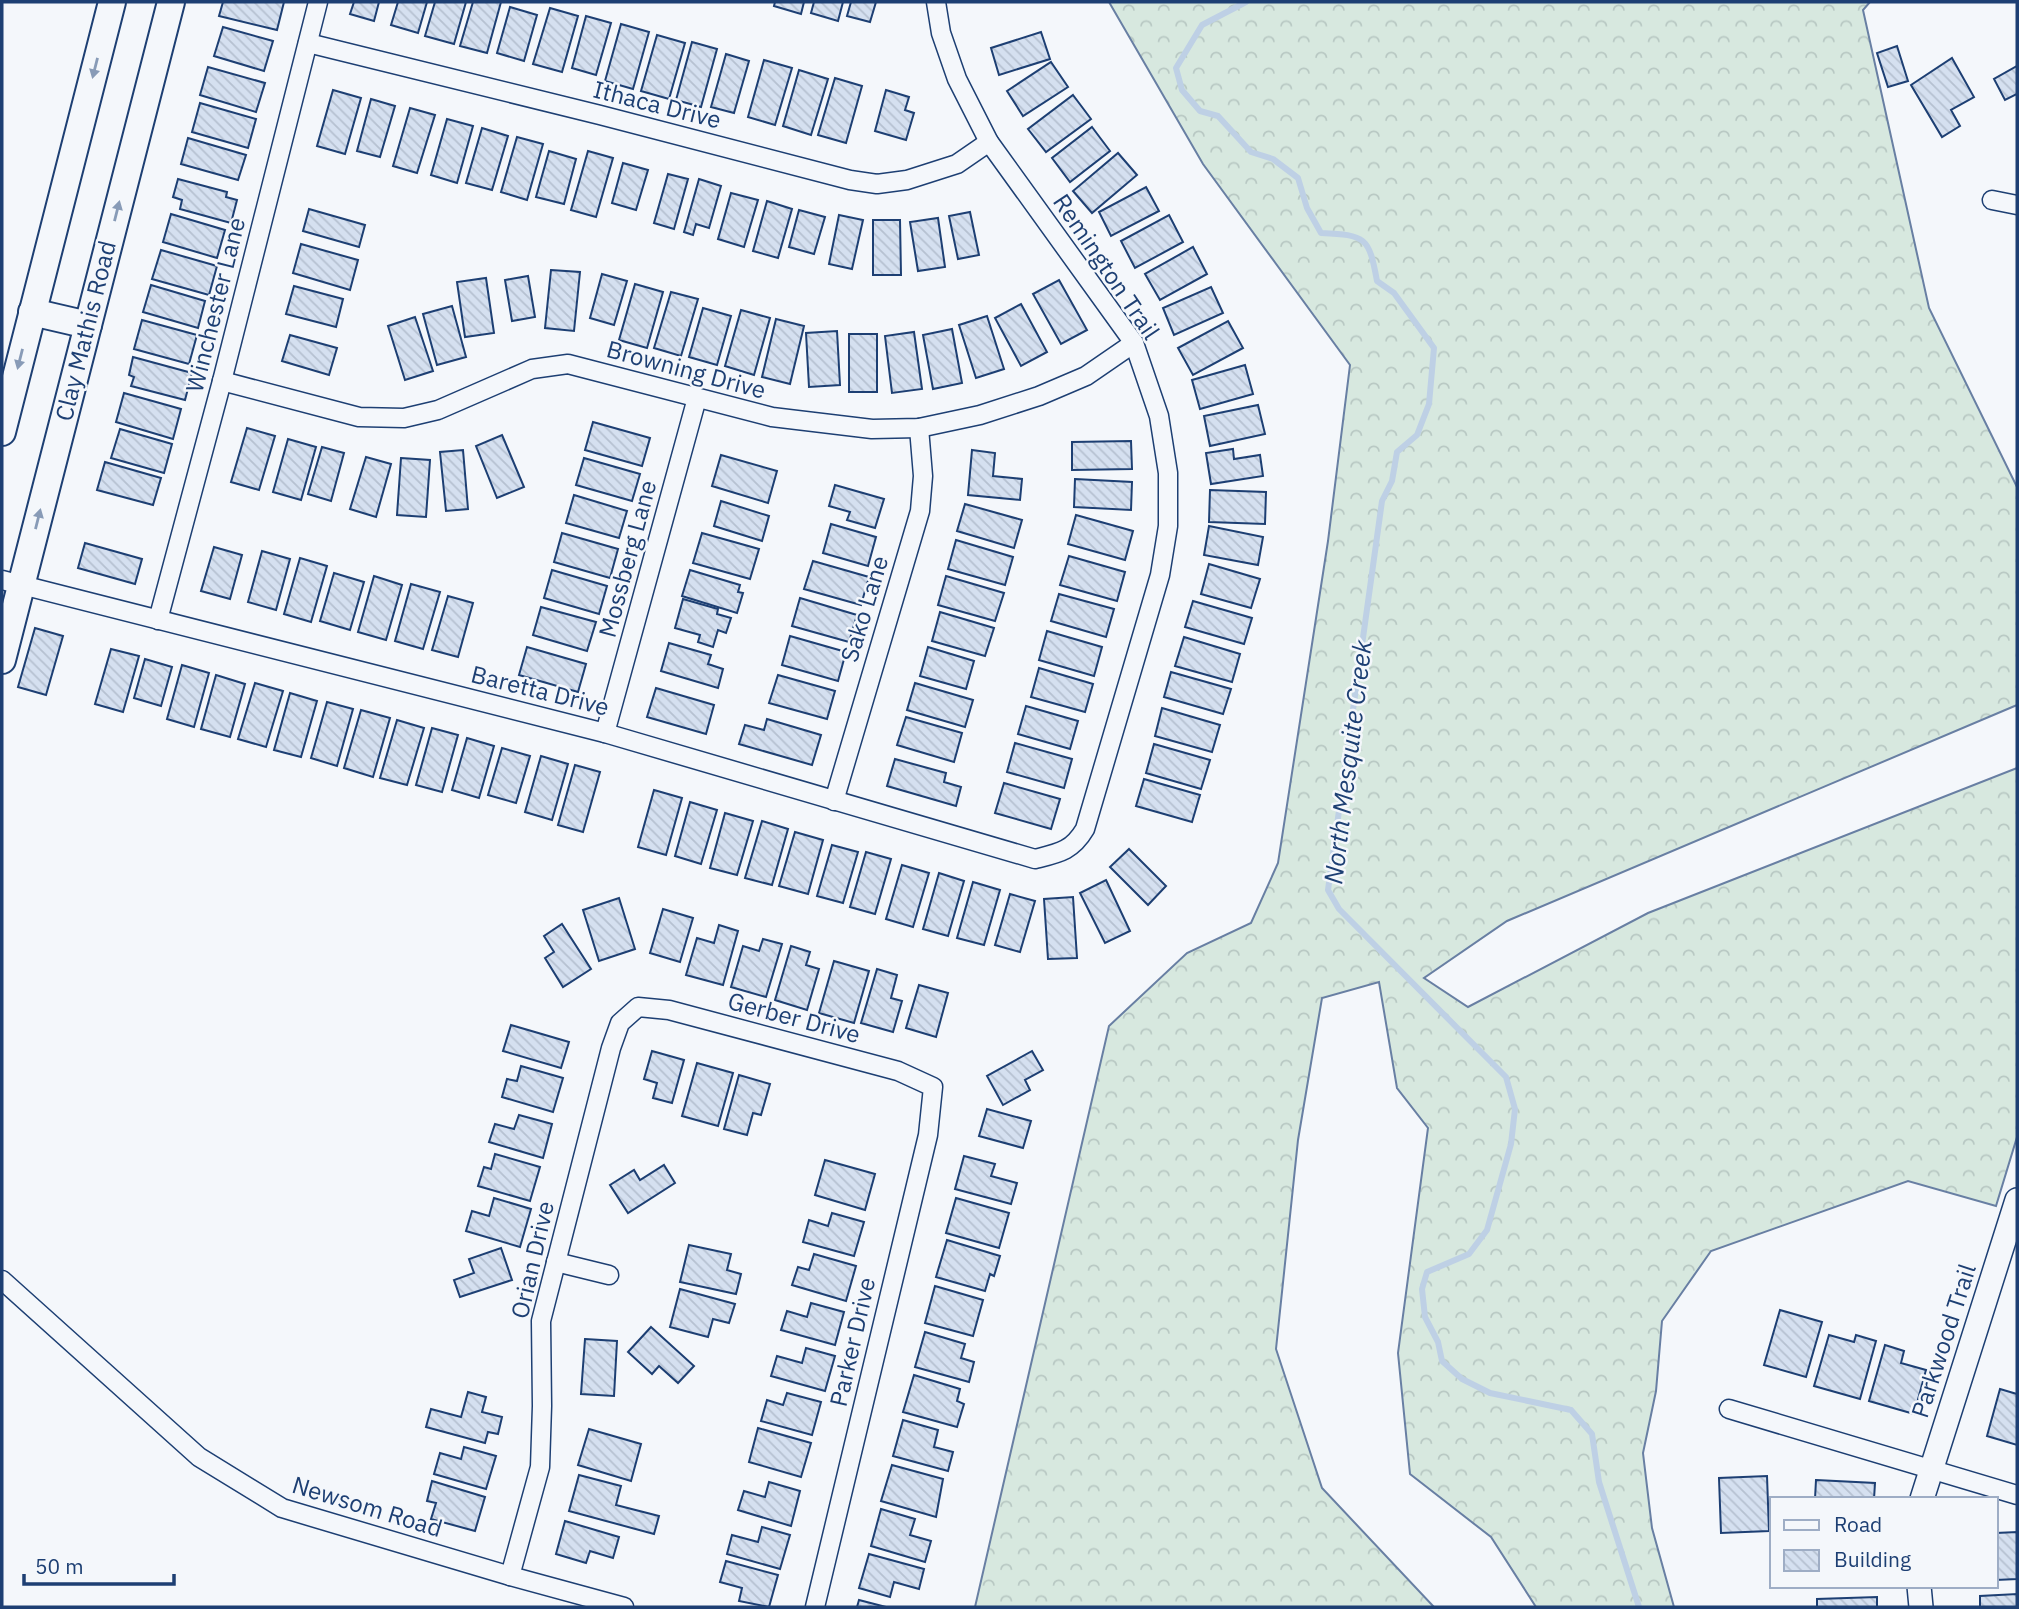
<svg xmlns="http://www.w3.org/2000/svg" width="2019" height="1609" viewBox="0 0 2019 1609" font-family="'IBM Plex Sans',sans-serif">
	<defs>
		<pattern id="forest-crowns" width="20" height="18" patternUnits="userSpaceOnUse" patternTransform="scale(1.75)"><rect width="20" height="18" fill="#d7e8df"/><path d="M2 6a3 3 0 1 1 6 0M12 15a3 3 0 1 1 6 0" fill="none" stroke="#b8c8c3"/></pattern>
		<pattern id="building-back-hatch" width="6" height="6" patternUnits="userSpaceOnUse" patternTransform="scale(1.75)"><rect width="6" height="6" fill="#d5e0f0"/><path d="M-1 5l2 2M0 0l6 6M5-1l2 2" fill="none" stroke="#b6c1d1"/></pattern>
	</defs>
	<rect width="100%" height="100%" fill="#f4f7fb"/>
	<path fill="url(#forest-crowns)" stroke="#687fa3" stroke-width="2" d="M1109,2H1870L1863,10L1929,308L2017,487V705L1507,921L1424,978L1468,1007L1648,913L2017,768V1137L1996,1206L1908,1181L1711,1251L1662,1321L1656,1391L1643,1453L1652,1528L1674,1607H1536L1491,1537L1410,1474L1398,1353L1428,1128L1397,1088L1379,982L1322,998L1298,1140L1276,1349L1322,1488L1434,1607H975L1109,1026L1187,953L1251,923L1278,863L1328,541L1350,365L1203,164Z"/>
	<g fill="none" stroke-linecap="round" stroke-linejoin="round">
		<path stroke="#bed0e5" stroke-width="6" d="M1246,2L1202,25L1176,68L1182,90L1200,111L1218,116L1251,152L1273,159L1298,178L1307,208L1321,233C1366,235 1369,237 1377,281L1394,293L1434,348L1429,404L1417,435L1397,452L1392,481L1382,501L1328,890L1339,909L1506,1077L1515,1109L1511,1144L1487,1230L1469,1254L1427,1272L1422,1289L1425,1317L1438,1342L1442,1361L1462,1379L1490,1393L1571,1410L1592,1434L1599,1482L1639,1607"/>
	</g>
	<g fill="url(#building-back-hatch)" stroke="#1d3f73" stroke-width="2">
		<path d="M223,2H284L277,30L219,16Z"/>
		<path d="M354,2H379L374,21L350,14Z"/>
		<path d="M398,2H427L418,33L391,25Z"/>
		<path d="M435,2H466L454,44L425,36Z"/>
		<path d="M473,2H501L487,53L460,46Z"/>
		<path d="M775,2H804L801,14L774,6Z"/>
		<path d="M814,2H843L838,21L811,13Z"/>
		<path d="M851,2H876L870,22L847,16Z"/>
		<path d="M510,7L537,15L524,61L497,53Z"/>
		<path d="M550,8L578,16L562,72L533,64Z"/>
		<path d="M586,16L611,23L596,75L572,68Z"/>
		<path d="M621,24L649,32L633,89L605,81Z"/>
		<path d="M223,27L273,41L264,71L214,56Z"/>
		<path d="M1041,32L1050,59L999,75L991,48Z"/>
		<path d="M657,35L685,43L669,99L641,91Z"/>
		<path d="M692,42L717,49L701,107L676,100Z"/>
		<path d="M1897,46L1908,81L1888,87L1877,53Z"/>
		<path d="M726,54L749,61L734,113L711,107Z"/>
		<path d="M1952,58L1974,97L1951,110L1960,126L1942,137L1911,85Z"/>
		<path d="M764,60L792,68L775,125L748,117Z"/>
		<path d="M1051,62L1068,87L1023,116L1007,91Z"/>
		<path d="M2017,66V94L2005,100L1994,79Z"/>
		<path d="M208,67L265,83L256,112L200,95Z"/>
		<path d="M799,70L828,79L811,135L783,126Z"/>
		<path d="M835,78L862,86L846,143L818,135Z"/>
		<path d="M333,90L361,98L345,154L317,146Z"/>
		<path d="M886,90L909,97L905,110L914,113L906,140L875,131Z"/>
		<path d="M1073,95L1091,119L1046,152L1028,129Z"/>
		<path d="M371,99L395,106L380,157L357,151Z"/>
		<path d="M200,103L256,119L248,148L192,132Z"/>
		<path d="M410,108L435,115L417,173L393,166Z"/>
		<path d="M447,119L473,126L457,183L431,175Z"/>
		<path d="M1092,127L1110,151L1070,182L1052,158Z"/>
		<path d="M482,128L508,136L492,190L466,183Z"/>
		<path d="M517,137L543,144L527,200L501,192Z"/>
		<path d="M188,138L246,155L238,180L181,164Z"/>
		<path d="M549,151L576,159L564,204L536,197Z"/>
		<path d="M588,151L613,158L596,217L571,210Z"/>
		<path d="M1118,153L1137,175L1092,213L1073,191Z"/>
		<path d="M623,163L648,170L636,210L612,203Z"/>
		<path d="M668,174L688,179L674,229L654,223Z"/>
		<path d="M178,179L227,192L226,197L237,200L231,223L180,209L182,200L173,197Z"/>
		<path d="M699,179L721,186L709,228L696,224L693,235L684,232Z"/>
		<path d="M1146,187L1159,211L1111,236L1099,212Z"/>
		<path d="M731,193L758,200L744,247L718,239Z"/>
		<path d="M767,201L792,209L778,258L753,251Z"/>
		<path d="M309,209L365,225L359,247L303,231Z"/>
		<path d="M799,210L825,217L814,254L789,247Z"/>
		<path d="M970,212L979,255L958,259L949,216Z"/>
		<path d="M171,214L225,230L217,258L163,242Z"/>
		<path d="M839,215L863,220L852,269L829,264Z"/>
		<path d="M1169,215L1183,242L1135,268L1121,241Z"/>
		<path d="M938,218L945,267L918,271L910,222Z"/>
		<path d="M873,220H900L901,275H873Z"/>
		<path d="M301,244L358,260L350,290L293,273Z"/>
		<path d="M1193,247L1207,274L1160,300L1145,274Z"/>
		<path d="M161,250L217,266L209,295L152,279Z"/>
		<path d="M551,270L580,272L574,331L545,328Z"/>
		<path d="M602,274L627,281L614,325L590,318Z"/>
		<path d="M528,276L535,317L512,321L505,280Z"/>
		<path d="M486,278L494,333L465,337L457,282Z"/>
		<path d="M1059,280L1087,330L1061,344L1033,294Z"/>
		<path d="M635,284L663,292L647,348L619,340Z"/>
		<path d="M151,285L205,301L198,328L143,312Z"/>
		<path d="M294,286L343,299L336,327L286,314Z"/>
		<path d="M1211,287L1223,313L1174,335L1163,308Z"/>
		<path d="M671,292L698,299L681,356L654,348Z"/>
		<path d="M1021,304L1047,352L1021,366L995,318Z"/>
		<path d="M452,306L466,357L437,365L423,314Z"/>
		<path d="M703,308L731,316L717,365L689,357Z"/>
		<path d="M741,310L770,318L754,375L725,366Z"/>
		<path d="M987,316L1004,369L976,378L959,325Z"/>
		<path d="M415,317L433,371L405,380L388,326Z"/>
		<path d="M776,319L804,326L790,384L762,377Z"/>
		<path d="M142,320L197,335L189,364L134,349Z"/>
		<path d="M1228,321L1243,348L1193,375L1178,348Z"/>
		<path d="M952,329L962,383L933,389L923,335Z"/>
		<path d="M837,331L840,385L809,387L806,333Z"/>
		<path d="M914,332L922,389L892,393L885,336Z"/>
		<rect x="849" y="334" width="28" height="58"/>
		<path d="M290,335L337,348L329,375L282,361Z"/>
		<path d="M133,357L192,373L185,400L131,386L134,377L129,375Z"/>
		<path d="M1245,365L1253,394L1200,409L1192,380Z"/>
		<path d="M124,393L181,409L173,439L116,422Z"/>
		<path d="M1258,405L1265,434L1210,446L1204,416Z"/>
		<path d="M593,422L650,438L642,466L585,450Z"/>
		<path d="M247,428L275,436L259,490L231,482Z"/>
		<path d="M120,429L172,444L164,473L111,458Z"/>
		<path d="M502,435L524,487L497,498L476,446Z"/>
		<path d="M288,439L316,447L301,500L273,492Z"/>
		<path d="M1131,441L1132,469L1072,470V442Z"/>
		<path d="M322,447L344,453L331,501L308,494Z"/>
		<path d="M1233,449L1234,459L1260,455L1263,476L1211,484L1206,453Z"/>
		<path d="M463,450L468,509L446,511L440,452Z"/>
		<path d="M972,450L995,453L993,476L1022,479L1020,500L968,495Z"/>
		<path d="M721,455L777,471L768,503L712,486Z"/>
		<path d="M366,457L391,464L376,517L350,509Z"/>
		<path d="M401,458L430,460L426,517L397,515Z"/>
		<path d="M584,458L640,474L632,501L576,485Z"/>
		<path d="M105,462L161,478L153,505L97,490Z"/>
		<path d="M1075,479L1132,482L1131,510L1074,507Z"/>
		<path d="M835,485L884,499L875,528L847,520L850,512L829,506Z"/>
		<path d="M1210,490L1266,492L1265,524L1209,522Z"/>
		<path d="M574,495L627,511L619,538L566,523Z"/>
		<path d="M721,501L769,516L762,541L714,526Z"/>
		<path d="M965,504L1022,520L1014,548L957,531Z"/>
		<path d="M1076,515L1133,531L1125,560L1068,544Z"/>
		<path d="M831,524L876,537L868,566L823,553Z"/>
		<path d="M1209,526L1263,537L1258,565L1204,555Z"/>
		<path d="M562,533L618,549L610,578L554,562Z"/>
		<path d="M702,533L759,549L750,579L693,563Z"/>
		<path d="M956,540L1013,557L1005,585L948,569Z"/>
		<path d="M85,543L142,559L135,584L78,568Z"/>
		<path d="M214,547L242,555L230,599L201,591Z"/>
		<path d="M262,551L290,559L276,610L248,602Z"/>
		<path d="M1069,556L1125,572L1117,601L1060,585Z"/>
		<path d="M300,558L327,566L311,622L284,614Z"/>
		<path d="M813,561L869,577L861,605L804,589Z"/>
		<path d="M1209,564L1260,579L1251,608L1201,594Z"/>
		<path d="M552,570L607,586L599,614L544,598Z"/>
		<path d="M690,570L740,585L738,592L743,593L737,613L682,596Z"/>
		<path d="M334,573L364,582L350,630L320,621Z"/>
		<path d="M374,576L402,585L386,640L358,632Z"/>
		<path d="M946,576L1004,593L995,621L938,605Z"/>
		<path d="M411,584L440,592L423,649L395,641Z"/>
		<path d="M1059,594L1114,609L1106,637L1051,621Z"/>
		<path d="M448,596L473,603L458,657L432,650Z"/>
		<path d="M800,598L857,615L849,642L792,626Z"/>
		<path d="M683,599L718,609L717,614L731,618L726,633L718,630L713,647L698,642L700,635L675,628Z"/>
		<path d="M1193,601L1252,618L1244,644L1185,627Z"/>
		<path d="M541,607L596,622L587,651L533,635Z"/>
		<path d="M940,612L994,628L985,656L932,641Z"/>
		<path d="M35,628L63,636L46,695L18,687Z"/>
		<path d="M1047,631L1102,647L1094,676L1039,660Z"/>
		<path d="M790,636L846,652L838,681L782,665Z"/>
		<path d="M1184,637L1240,654L1232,682L1175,666Z"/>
		<path d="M669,643L711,655L708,664L723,669L718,688L661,671Z"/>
		<path d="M527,647L586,664L578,692L519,675Z"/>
		<path d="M928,647L974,661L966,689L920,676Z"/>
		<path d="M111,649L139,656L123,712L95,704Z"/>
		<path d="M145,659L172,667L161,706L134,698Z"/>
		<path d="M182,665L209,673L194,727L167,719Z"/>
		<path d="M1039,668L1093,684L1085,712L1031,697Z"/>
		<path d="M1171,672L1231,689L1223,714L1164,697Z"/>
		<path d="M216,675L245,684L230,737L201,729Z"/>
		<path d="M778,675L835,691L827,719L769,703Z"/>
		<path d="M255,683L283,691L266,747L238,739Z"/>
		<path d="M915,683L973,700L965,727L907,710Z"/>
		<path d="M656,688L714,705L706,734L647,717Z"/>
		<path d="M290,693L317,701L301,757L274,750Z"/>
		<path d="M327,702L353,709L337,766L311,758Z"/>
		<path d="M1026,706L1078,721L1070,749L1018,734Z"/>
		<path d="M1162,708L1220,725L1212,752L1155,736Z"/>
		<path d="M361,710L390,718L373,777L344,768Z"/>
		<path d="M906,717L962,733L954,762L897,745Z"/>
		<path d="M767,719L821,735L812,765L739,744L745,725L764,730Z"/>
		<path d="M397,720L424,728L407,785L380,778Z"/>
		<path d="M432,728L458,735L442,792L416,785Z"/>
		<path d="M467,738L494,746L479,798L452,790Z"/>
		<path d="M1015,743L1072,759L1064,788L1007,772Z"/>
		<path d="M1154,744L1210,760L1201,789L1146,773Z"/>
		<path d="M502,748L530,756L516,803L488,795Z"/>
		<path d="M541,756L568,764L552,820L525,812Z"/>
		<path d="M895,759L946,773L944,782L961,787L956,806L887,786Z"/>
		<path d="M575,765L600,772L583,832L558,825Z"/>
		<path d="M1144,779L1200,795L1192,822L1136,806Z"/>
		<path d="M1004,783L1060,799L1051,829L995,813Z"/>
		<path d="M654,790L682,798L666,855L638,847Z"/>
		<path d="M690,802L717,810L701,864L675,856Z"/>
		<path d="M725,813L753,821L737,875L710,868Z"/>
		<path d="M762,821L788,829L772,885L745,878Z"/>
		<path d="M795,832L823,840L808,894L779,886Z"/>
		<path d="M832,845L858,852L843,903L817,896Z"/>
		<path d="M1129,849L1166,886L1148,905L1110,867Z"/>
		<path d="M866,852L891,859L875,914L850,907Z"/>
		<path d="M902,865L929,873L913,927L886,919Z"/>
		<path d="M939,873L964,881L948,936L923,929Z"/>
		<path d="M1106,880L1130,931L1105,943L1080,893Z"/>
		<path d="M973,882L1000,890L984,945L957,938Z"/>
		<path d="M1010,894L1035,901L1020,952L995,945Z"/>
		<path d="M1073,897L1077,958L1048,959L1044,899Z"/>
		<path d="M619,898L635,949L599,961L583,910Z"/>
		<path d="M663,909L693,918L680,962L650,953Z"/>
		<path d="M562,924L591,969L563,987L545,958L554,952L544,936Z"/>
		<path d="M719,925L738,931L723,985L686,975L697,938L714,943Z"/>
		<path d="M763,939L782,944L766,997L731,987L743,946L759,951Z"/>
		<path d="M791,946L810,952L806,965L819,969L807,1010L775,1000Z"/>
		<path d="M834,961L869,971L854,1023L819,1013Z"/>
		<path d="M877,969L897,975L891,998L902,1001L893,1032L861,1023Z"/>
		<path d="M919,985L948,993L936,1037L906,1028Z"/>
		<path d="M511,1025L569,1042L561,1068L503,1051Z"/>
		<path d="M652,1051L684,1060L672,1103L653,1098L657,1083L644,1079Z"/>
		<path d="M1032,1051L1043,1070L1025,1080L1030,1090L1003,1105L987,1076Z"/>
		<path d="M697,1063L733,1073L718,1126L682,1116Z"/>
		<path d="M521,1066L563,1078L553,1112L502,1097L507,1079L517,1081Z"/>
		<path d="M739,1075L770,1084L761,1115L753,1113L747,1135L724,1129Z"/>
		<path d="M987,1109L1031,1121L1023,1148L979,1136Z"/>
		<path d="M519,1115L552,1124L543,1158L489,1142L495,1124L514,1129Z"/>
		<path d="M495,1154L540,1167L530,1201L478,1186L484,1167L491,1169Z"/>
		<path d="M964,1156L995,1164L991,1176L1017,1183L1011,1204L955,1189Z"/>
		<path d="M825,1160L875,1174L865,1210L815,1195Z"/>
		<path d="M664,1165L675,1183L628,1213L610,1185L634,1170L640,1180Z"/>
		<path d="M494,1198L531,1209L520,1247L466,1231L472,1211L489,1216Z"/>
		<path d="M956,1198L1009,1213L999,1248L946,1233Z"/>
		<path d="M832,1213L864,1222L854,1256L803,1242L809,1220L828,1226Z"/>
		<path d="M947,1240L1000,1256L994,1276L990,1274L985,1291L936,1277Z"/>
		<path d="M689,1245L731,1254L727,1270L741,1274L736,1294L680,1282Z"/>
		<path d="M501,1248L512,1280L460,1297L454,1280L474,1273L469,1259Z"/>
		<path d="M814,1254L856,1266L846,1301L792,1285L798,1267L809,1270Z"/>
		<path d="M935,1286L983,1300L973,1336L925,1323Z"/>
		<path d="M680,1289L735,1304L729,1323L713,1319L708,1337L670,1327Z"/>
		<path d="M811,1303L844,1312L835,1345L781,1330L787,1311L807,1317Z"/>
		<path d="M1780,1310L1822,1322L1806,1377L1764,1365Z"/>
		<path d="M651,1327L694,1366L678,1383L659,1366L652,1374L628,1352Z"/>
		<path d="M925,1332L965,1344L961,1358L974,1362L969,1382L915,1367Z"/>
		<path d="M1829,1335L1854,1342L1856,1335L1876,1341L1860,1399L1814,1386Z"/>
		<path d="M585,1339L617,1341L614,1396L581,1394Z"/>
		<path d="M1885,1345L1904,1351L1901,1363L1926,1370L1914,1414L1869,1401Z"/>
		<path d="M806,1348L835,1356L825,1391L771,1376L777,1356L802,1363Z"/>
		<path d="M914,1375L960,1389L957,1401L964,1404L957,1427L903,1412Z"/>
		<path d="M2000,1389L2017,1394V1445L1987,1436Z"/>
		<path d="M468,1392L486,1397L482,1412L502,1417L498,1434L488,1432L485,1443L426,1427L431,1409L461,1417Z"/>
		<path d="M787,1393L821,1402L812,1435L761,1421L767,1400L783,1405Z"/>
		<path d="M903,1420L938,1430L934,1447L953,1452L948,1471L893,1456Z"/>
		<path d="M758,1428L811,1443L801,1477L749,1462Z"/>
		<path d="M589,1429L641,1444L631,1481L578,1465Z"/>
		<path d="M464,1447L496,1456L486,1489L434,1474L440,1453L461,1459Z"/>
		<path d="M892,1465L943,1479L936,1517L881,1501Z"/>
		<path d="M579,1475L621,1486L616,1505L659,1516L654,1534L569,1511Z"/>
		<path d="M1767,1476L1769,1531L1721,1533L1719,1478Z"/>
		<path d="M1816,1480L1875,1483L1874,1499H1815Z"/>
		<path d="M432,1481L485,1497L475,1531L431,1519L436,1503L427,1501Z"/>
		<path d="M769,1482L800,1491L791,1526L738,1510L744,1491L765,1497Z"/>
		<path d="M881,1509L915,1519L910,1535L931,1541L925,1562L871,1546Z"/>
		<path d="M565,1521L619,1537L613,1558L590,1551L586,1563L556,1554Z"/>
		<path d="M762,1527L790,1535L780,1569L727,1554L732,1535L758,1542Z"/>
		<path d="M2017,1532V1579L1996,1580V1533Z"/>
		<path d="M869,1554L924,1569L919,1589L894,1582L890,1597L859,1588Z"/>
		<path d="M726,1561L778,1575L769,1607L739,1601L742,1588L720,1582Z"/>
		<rect x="1807" y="1586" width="70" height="2"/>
		<path d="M2017,1594V1607H1980V1596Z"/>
		<path d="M1877,1597V1607H1817V1599Z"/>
		<path d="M859,1600L886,1607H857Z"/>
	</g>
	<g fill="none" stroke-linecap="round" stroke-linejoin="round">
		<defs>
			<g id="minor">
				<path d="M308,43L600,115L850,180L877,184L907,180L957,164L989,142"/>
				<path d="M1992,200L2017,205"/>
				<path d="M222,381L359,417L404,418L438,410L532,369L568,364L772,417L872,429L919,428L980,415L1039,396L1086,376L1134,343"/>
				<path d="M2,580L605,733L1035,859C1059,853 1072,851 1085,829L1160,575L1168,526V473L1159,416L1134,343L989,142L957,79L941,33L936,2"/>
				<path d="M158,620L222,381L318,2"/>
				<path d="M605,733L697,398"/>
				<path d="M834,801L920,511L923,476L919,428"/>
				<path d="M556,1262L609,1275"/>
				<path d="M2,1280L199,1457L282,1508L510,1576L624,1607"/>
				<path d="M1729,1409L2017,1495"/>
				<path d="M510,1576L540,1467L542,1406L541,1321L611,1048L620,1023L638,1007L669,1010L898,1071L933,1087L928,1135L815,1607"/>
			</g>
			<g id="tertiary">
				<path d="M1922,1499L2017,1200"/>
				<path d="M1919,1586L1921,1607"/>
			</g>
			<g id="secondary">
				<path d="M32,312L88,325"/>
				<path d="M2,432L112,2"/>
				<path d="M2,660L171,2"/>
			</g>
		</defs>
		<use href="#minor" stroke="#1d3f73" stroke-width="21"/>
		<use href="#tertiary" stroke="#1d3f73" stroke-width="26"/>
		<use href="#secondary" stroke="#1d3f73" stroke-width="30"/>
		<use href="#minor" stroke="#f4f7fb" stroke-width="18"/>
		<use href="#tertiary" stroke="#f4f7fb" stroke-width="23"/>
		<use href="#secondary" stroke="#f4f7fb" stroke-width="26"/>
	</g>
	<defs><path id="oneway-solid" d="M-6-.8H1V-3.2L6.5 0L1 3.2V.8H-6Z" transform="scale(1.75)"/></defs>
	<g fill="#889bb7">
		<use href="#oneway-solid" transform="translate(95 68) rotate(104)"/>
		<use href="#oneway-solid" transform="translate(117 211) rotate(-76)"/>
		<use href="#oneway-solid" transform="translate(20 359) rotate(104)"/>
		<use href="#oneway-solid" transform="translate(38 519) rotate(-76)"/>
	</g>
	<g text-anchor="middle" stroke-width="5" stroke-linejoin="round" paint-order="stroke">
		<g font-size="24" fill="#1d3f73" stroke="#f4f7fb">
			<text transform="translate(657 105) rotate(14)" y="8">Ithaca Drive</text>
			<text transform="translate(1106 267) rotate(56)" y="8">Remington Trail</text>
			<text transform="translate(216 305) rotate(-76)" y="8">Winchester Lane</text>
			<text transform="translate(86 331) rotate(-76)" y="8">Clay Mathis Road</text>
			<text transform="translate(686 370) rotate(15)" y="8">Browning Drive</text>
			<text transform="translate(628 559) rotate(-75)" y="8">Mossberg Lane</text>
			<text transform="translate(865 609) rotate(-73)" y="8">Sako Lane</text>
			<text transform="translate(540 691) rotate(14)" y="8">Baretta Drive</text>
			<text transform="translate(794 1018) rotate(15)" y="8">Gerber Drive</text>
			<text transform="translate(533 1260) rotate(-77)" y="8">Orian Drive</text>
			<text transform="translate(1944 1341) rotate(-72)" y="8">Parkwood Trail</text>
			<text transform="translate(853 1342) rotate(-77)" y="8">Parker Drive</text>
			<text transform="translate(367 1507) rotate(17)" y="8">Newsom Road</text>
		</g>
		<g font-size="26" font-style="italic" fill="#1d3f73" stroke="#f4f7fb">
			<text transform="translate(1348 762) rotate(-83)" y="9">North Mesquite Creek</text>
		</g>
	</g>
	<rect width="2019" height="1609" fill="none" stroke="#1d3f73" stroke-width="7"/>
	<rect x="1770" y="1497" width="228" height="91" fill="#f4f7fb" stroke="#9eadc5" stroke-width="2"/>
	<rect x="1784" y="1520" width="35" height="10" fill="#f4f7fb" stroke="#9eadc5" stroke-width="2"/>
	<text x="1834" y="1532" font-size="21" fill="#1d3f73">Road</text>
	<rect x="1784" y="1550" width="35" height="21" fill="url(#building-back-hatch)" stroke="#9eadc5" stroke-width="2"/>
	<text x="1834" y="1567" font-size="21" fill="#1d3f73">Building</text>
	<path d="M24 1574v10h150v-10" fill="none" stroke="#1d3f73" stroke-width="3.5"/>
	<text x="35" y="1574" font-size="21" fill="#1d3f73" stroke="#f4f7fb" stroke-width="5" paint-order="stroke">50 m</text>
</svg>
